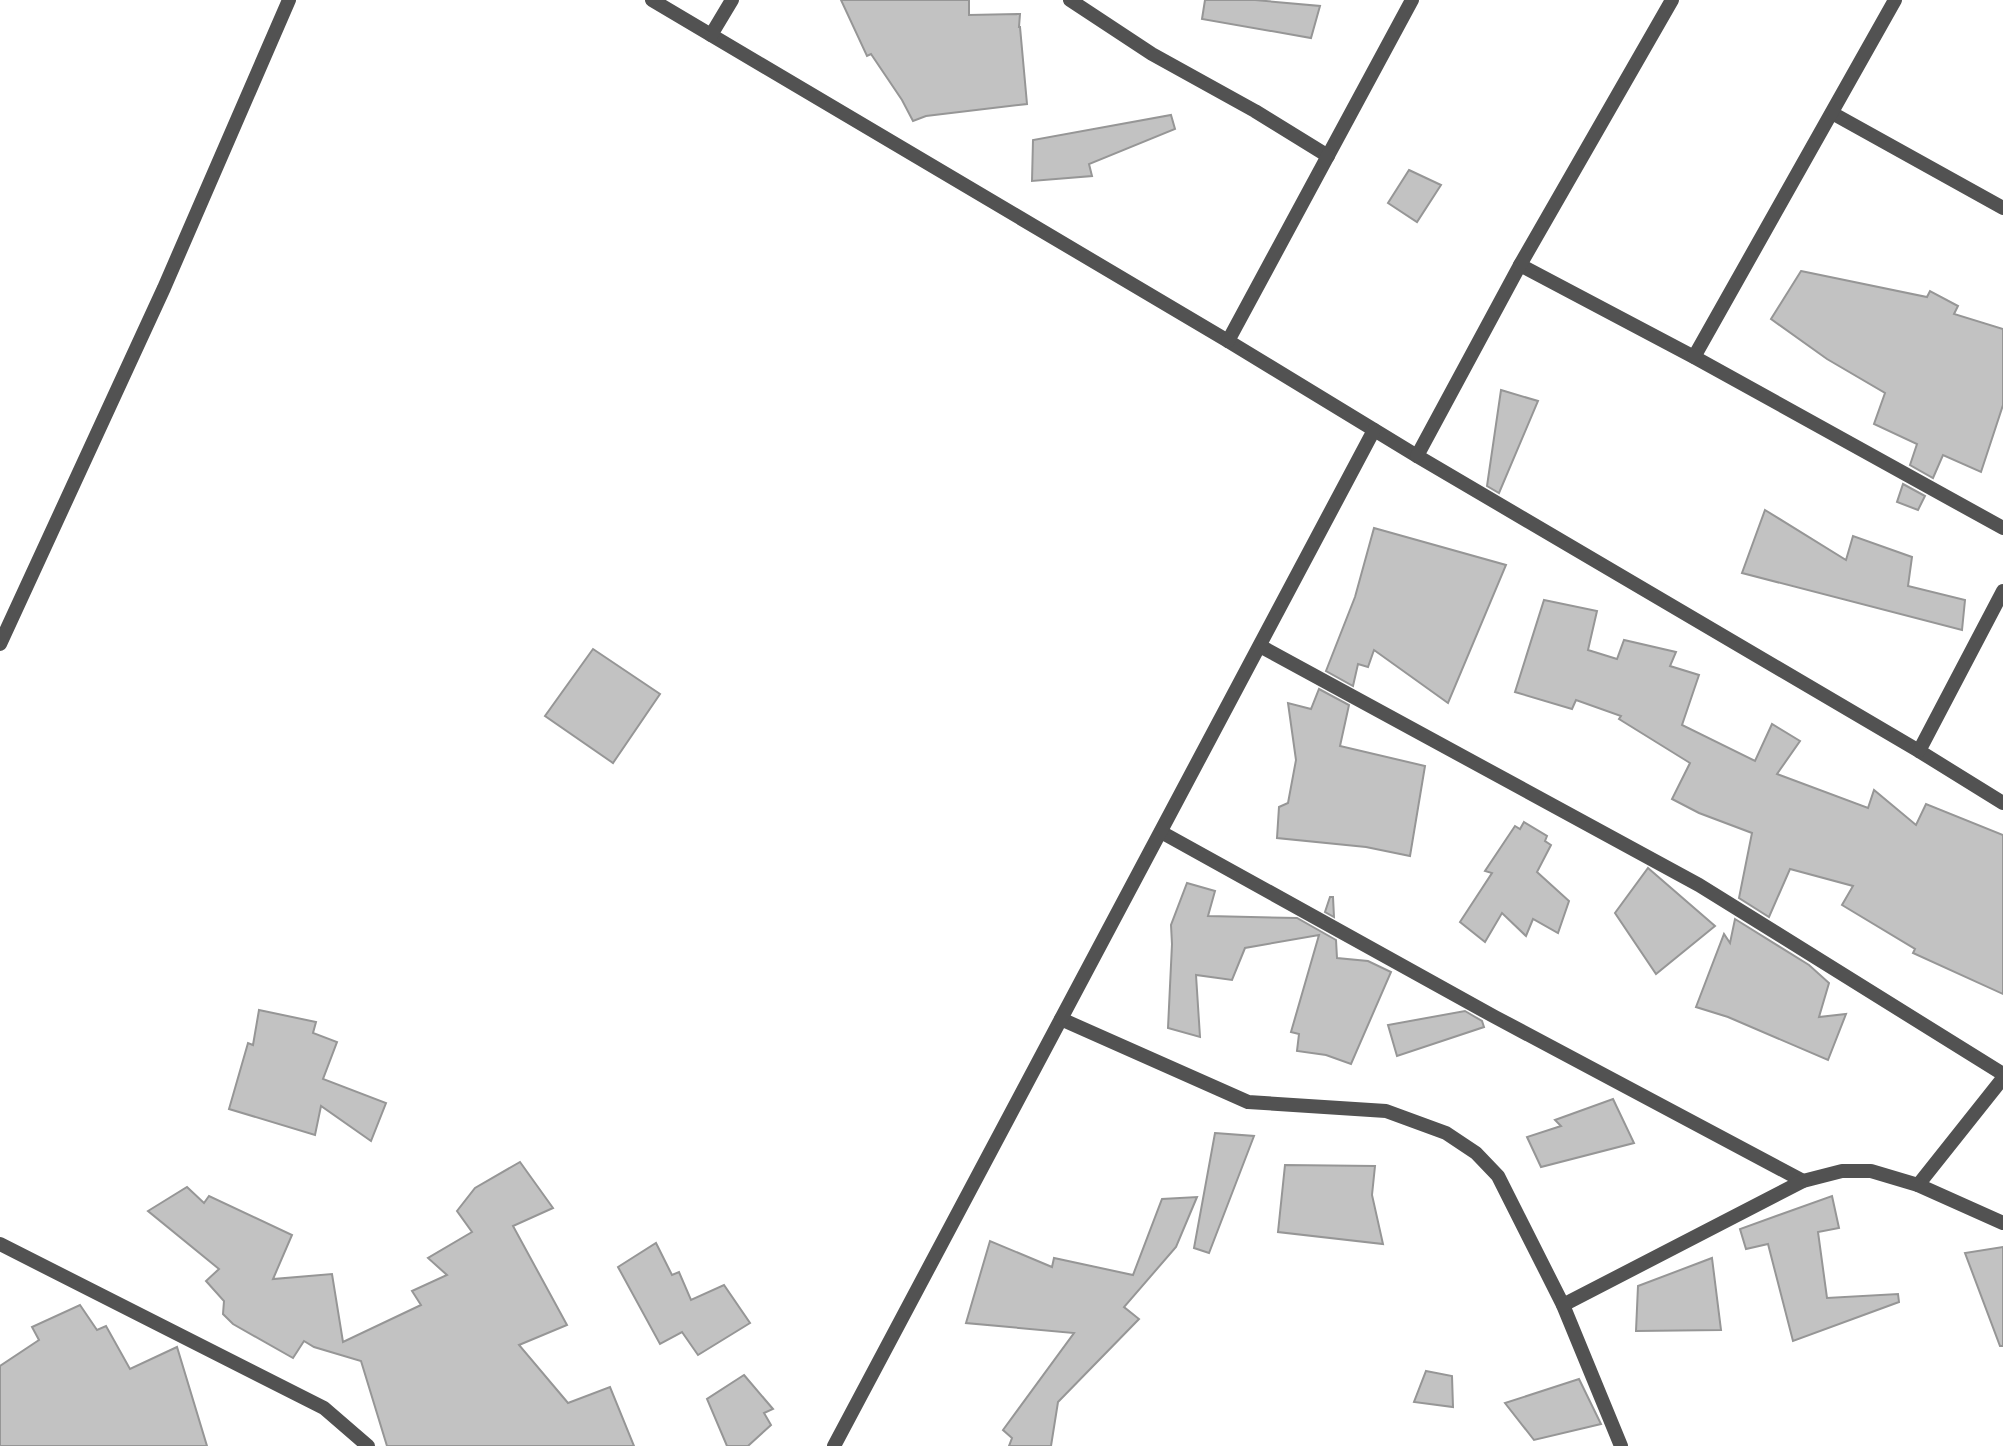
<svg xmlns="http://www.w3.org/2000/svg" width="2003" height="1446" viewBox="0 0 2003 1446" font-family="'Open Sans',sans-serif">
	<rect width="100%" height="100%" fill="#fff"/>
	<g fill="#c2c2c2" stroke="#969696" stroke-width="2">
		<path d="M841,0H969V15L1020,14L1019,27H1020L1027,104L926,116L913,121L902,100L871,54L867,56Z"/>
		<path d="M1205,0H1255L1320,6L1311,38L1202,19Z"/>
		<path d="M1171,115L1175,129L1089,164L1092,176L1032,181L1033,140Z"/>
		<path d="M1409,170L1441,185L1417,222L1388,203Z"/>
		<path d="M1801,271L1927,297L1930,291L1958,306L1954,314L2003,329V405L1981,472L1943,455L1933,478L1910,465L1917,444L1874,424L1885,393L1827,359L1771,319Z"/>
		<path d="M1501,390L1538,401L1499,493L1487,486Z"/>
		<path d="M1903,484L1925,496L1918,510L1897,502Z"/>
		<path d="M1765,510L1846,560L1853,536L1912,557L1908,586L1965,600L1962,630L1742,573Z"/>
		<path d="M1374,528L1506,565L1448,703L1374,650L1368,667L1358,664L1353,686L1326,671L1355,597Z"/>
		<path d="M1544,600L1597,611L1588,650L1617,659L1624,640L1676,652L1670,666L1699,675L1682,725L1755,761L1772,724L1800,741L1777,774L1868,808L1874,790L1916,825L1926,804L2003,835V994L1913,953L1915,949L1842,905L1853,886L1790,869L1769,917L1739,898L1752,833L1699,813L1672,799L1690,763L1619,719L1621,716L1576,700L1572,709L1515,692Z"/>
		<path d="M593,649L660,694L613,763L545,716Z"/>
		<path d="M1319,689L1349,705L1340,746L1425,766L1410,856L1366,847L1277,838L1279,807L1288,803L1296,760L1288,703L1311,709Z"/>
		<path d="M1524,822L1547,836L1545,841L1551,845L1537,872L1569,901L1558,933L1533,919L1526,936L1502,913L1485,942L1460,922L1492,873L1485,871L1515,826L1520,829Z"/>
		<path d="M1648,868L1715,926L1656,974L1615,913Z"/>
		<path d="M1187,883L1215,891L1208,916L1297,918L1336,940L1337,958L1368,961L1391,972L1351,1064L1326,1055L1297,1051L1299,1034L1291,1032L1319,935L1245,948L1232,980L1196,975L1200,1037L1168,1028L1172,944L1171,925Z"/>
		<path d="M1330,897H1333L1334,917L1325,912Z"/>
		<path d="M1735,919L1809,965L1829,983L1819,1017L1846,1014L1828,1060L1728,1017L1696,1007L1724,934L1730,943Z"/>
		<path d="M259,1010L316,1022L313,1033L337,1042L323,1079L386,1103L371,1141L321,1106L315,1135L229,1109L248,1043L253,1045Z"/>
		<path d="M1465,1011L1482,1021L1484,1027L1397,1056L1388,1025Z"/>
		<path d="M1613,1099L1634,1143L1541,1167L1527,1137L1561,1126L1555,1120Z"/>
		<path d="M1215,1133L1254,1136L1209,1253L1194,1248Z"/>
		<path d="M520,1162L553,1208L513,1226L567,1325L519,1345L568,1403L610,1387L634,1446H387L361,1361L314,1347L304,1341L293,1358L233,1324L223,1314L224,1301L206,1281L219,1269L148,1211L187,1187L204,1203L209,1196L292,1235L273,1279L332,1274L343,1342L421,1305L412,1291L447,1275L428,1258L472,1232L457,1211L475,1188Z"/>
		<path d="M1285,1165L1375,1166L1372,1195L1383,1244L1278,1232Z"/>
		<path d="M1832,1196L1839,1228L1818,1232L1827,1298L1898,1294L1899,1302L1793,1341L1768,1244L1746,1249L1740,1229Z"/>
		<path d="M1197,1197L1176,1247L1124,1307L1139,1319L1058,1402L1051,1446H1009L1012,1438L1003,1430L1074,1333L966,1323L990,1241L1052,1267L1054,1258L1133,1275L1162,1199Z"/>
		<path d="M656,1243L672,1275L679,1272L691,1300L724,1285L750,1323L698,1355L682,1332L660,1344L618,1267Z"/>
		<path d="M2003,1247V1346H2000L1965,1253Z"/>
		<path d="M1712,1258L1721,1330L1636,1331L1638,1286Z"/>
		<path d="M80,1305L97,1330L106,1326L130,1369L177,1347L207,1446H0V1366L39,1340L32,1327Z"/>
		<path d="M1426,1371L1452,1376L1453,1407L1414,1402Z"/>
		<path d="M744,1375L773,1409L764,1413L771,1425L748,1446H727L707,1399Z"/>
		<path d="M1579,1379L1601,1424L1534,1440L1505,1403Z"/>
	</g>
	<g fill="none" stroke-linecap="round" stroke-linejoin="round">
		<g stroke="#525252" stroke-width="14">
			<path d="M652,0L1228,341L1417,456L1919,751L2003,803"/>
			<path d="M1070,0L1152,54L1255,111L1328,156"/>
			<path d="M711,35L732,0"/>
			<path d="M1832,113L2003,208"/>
			<path d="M1520,265L1694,357L2003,528"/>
			<path d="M1228,341L1412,0"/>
			<path d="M1694,357L1895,0"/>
			<path d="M1417,456L1520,265L1672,0"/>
			<path d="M0,644L164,288L289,0"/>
			<path d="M1260,646L1699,885L2003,1074"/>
			<path d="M1919,751L2003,591"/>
			<path d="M1161,832L1495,1017L1803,1181"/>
			<path d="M1061,1019L1248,1102L1386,1111L1446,1133L1476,1153L1498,1176L1563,1305L1621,1446"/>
			<path d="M1918,1185L2003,1078"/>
			<path d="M0,1244L324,1408L368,1446"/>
			<path d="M1563,1305L1803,1181L1842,1171H1871L1918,1185L2003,1223"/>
			<path d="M834,1446L1374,430"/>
		</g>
	</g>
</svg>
